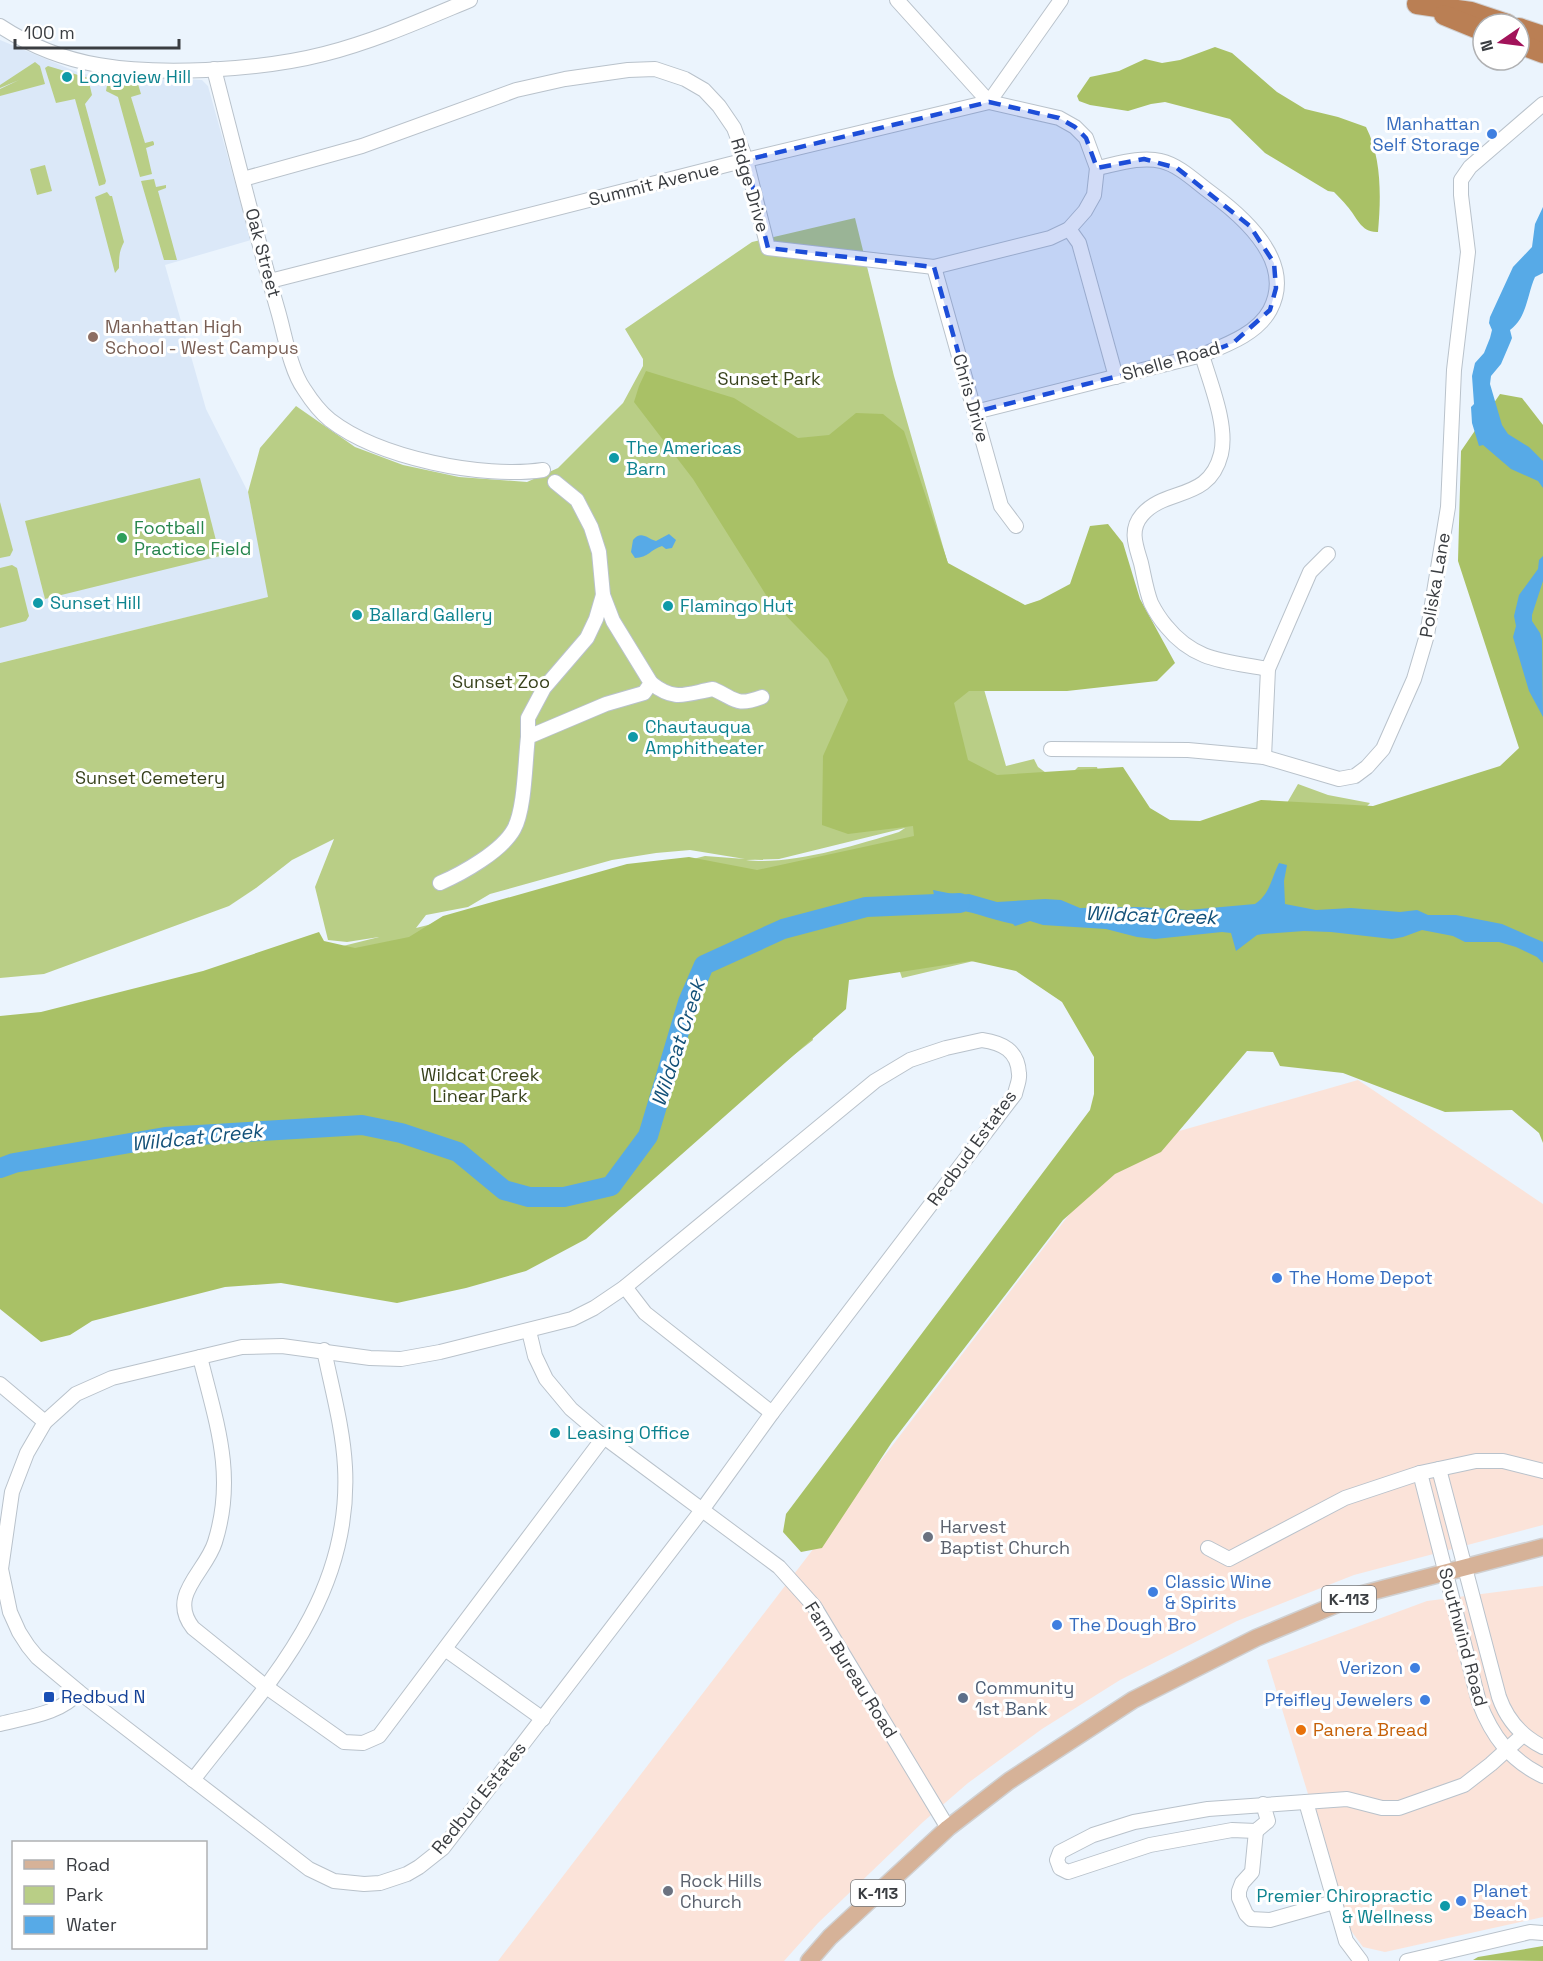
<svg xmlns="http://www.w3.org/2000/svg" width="1543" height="1961" viewBox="0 0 1543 1961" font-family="'Space Grotesk',sans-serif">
	<rect width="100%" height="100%" fill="#ebf4fd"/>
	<g fill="#fbe3d9">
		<path d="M1358,1080L1543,1204V1525L1354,1575L1237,1621L1120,1680L1042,1729L968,1783L923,1822L818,1923L784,1961H498L1120,1148Z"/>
		<path d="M1543,1586V1917L1385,1952L1363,1947L1349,1928L1267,1660L1427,1601Z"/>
	</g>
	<path fill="#dbe8f8" d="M0,40L82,74L202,80L208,86L251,240L165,265L206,409L248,492L269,597L0,663Z"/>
	<g fill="#b9ce86" fill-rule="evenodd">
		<path d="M35,62L40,66L45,84L0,96V89L19,80L0,88V85Z"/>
		<path d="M48,66L88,78L92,95L85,104L106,181L105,184L99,186L75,99L56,103L45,68Z"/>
		<path d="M108,80L138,84L141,94L131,97L145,143L153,141L154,143V145L146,148L152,174L140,177L118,97L106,91Z"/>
		<path d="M45,165L52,191L37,195L30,169Z"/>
		<path d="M154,179L156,187L166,185V188L158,191L177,260H164L141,181Z"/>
		<path d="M107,192L110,196H112L124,242C119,251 119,258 119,268L115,273L95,197Z"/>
		<path d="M855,218L894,376L1006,766L1034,759L1038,767L1049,775L1072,773L1078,767H1097L1117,842L1287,803L1298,784L1328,795L1370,803L1293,884L1083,985L982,959L902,978L897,963L800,986L813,1040L593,1213L0,1032L379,937L347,942L328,940L315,887L334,839L292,860L256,888L229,906L44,974L0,978V663L268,597L248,492L260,448L296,406L355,447L403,465L459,477L527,482L558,468L623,403L643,366V359L625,329L752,242ZM905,828L899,832C857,845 789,866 746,860L779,859ZM690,850L745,859L705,856L416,928L426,915L468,907L490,894L612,860L656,853Z"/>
		<path d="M200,478L220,556L45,599L25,521Z"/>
		<path d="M0,502L13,550L10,556L0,558Z"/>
		<path d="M12,565L17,568L29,616L26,621L0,628V568Z"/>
	</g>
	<g fill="#a9c166">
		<path d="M1215,47L1232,53L1277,92L1305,109L1338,117L1366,127C1382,158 1381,198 1378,232C1361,233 1357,217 1347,206C1343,201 1338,196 1334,192L1328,191L1265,153L1230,119L1165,102L1151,104L1128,111L1090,105L1079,101L1077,96L1090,77L1119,71L1145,59L1162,63L1180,60Z"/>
		<path d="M646,371L734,398L798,438L829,435L856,413L883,414L904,431L948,563L1025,605L1040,600L1070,584L1090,526L1108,524L1123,543L1140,599L1175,663L1157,681L1067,691H969L954,703L968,760L997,775L1123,767L1150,808L1170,820L1200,821L1261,800L1373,806L1500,766L1519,748L1458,561L1461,451L1500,394L1522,398L1543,425V1143L1539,1133L1512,1110L1445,1112L1343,1073L1280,1066L1273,1052L1247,1051L1161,1152L1115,1174L1063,1220L892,1442L822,1548L801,1552L783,1532L786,1514L1090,1110L1094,1094V1057L1062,1002L1016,971L971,961L849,980L846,1009L586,1239L526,1271L466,1288L397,1303L281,1283L225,1287L92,1321L70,1335L41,1342L0,1309V1016L41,1012L203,971L319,932L324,941L355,948L409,937L443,916L627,864L689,857L757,870L914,836L913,826L848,834L822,825L823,756L848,700L828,659L766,595L693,479L634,402L639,386Z"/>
		<path d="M1543,1946V1961L1473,1960L1478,1957Z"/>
	</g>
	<g fill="#57aae7">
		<path d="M1543,207V273L1535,277C1527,295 1527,318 1510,330L1512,338L1510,343L1501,364L1491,376L1490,384L1502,425L1508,434L1529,447L1543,461V488L1538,481L1511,469L1483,445L1479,446L1472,423L1471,407L1474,404L1472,376L1475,363L1484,353L1490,338L1492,330L1489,323L1490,317L1513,267L1532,247L1535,224Z"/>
		<path d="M669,534L676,540L672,548L666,549L662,546C651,549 648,558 635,558L631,552L633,540C641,530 647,538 656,541Z"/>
		<path d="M1543,556V581L1532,615V621L1540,633L1542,640L1543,717L1529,691L1513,637L1516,626L1514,616L1519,595L1538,569L1539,560Z"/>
		<path d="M1279,863L1287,865L1284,881L1285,904L1316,910L1351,908L1400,912L1417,910L1428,915H1456L1502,924L1543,942V963L1537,957L1516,947L1499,942H1465L1453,936L1422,930L1403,937L1392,939L1331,932L1304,931L1263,934L1257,935L1236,951L1231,933L1222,932L1155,939L1137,937L1106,929L1043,925L1030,921L1015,926L1013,924C986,919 964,906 937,910L933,890L958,895L969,894L997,902L1045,899L1061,900L1080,908L1137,907L1188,910L1255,904C1270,894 1271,879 1279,863Z"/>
	</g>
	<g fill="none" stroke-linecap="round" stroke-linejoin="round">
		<path stroke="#57aae7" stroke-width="20" d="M0,1168L14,1163L165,1137L362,1125L401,1133L458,1152L504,1190L529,1197H564L611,1186L648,1136L688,1002L704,965L783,929L866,907L960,903"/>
		<defs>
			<g id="minor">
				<path d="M0,26C65,69 131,73 206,70C246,68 285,64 324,54C375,41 422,20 470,0"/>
				<path d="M214,69C235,150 255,231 278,311C285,335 290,369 304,389C311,400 320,412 330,420C379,458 483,479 543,470"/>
				<path d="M243,179L362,146L516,90L565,79L628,70L655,69L685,79L704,90L719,106L734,128L746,160L768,248L934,267L1050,238L1069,229L1085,211L1094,195L1097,168L1086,138L1075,127L1059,118L989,102L897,0"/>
				<path d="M1069,229L1079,243L1116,377"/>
				<path d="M934,267L1001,506L1016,526"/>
				<path d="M270,281L746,160L989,102L1061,0"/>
				<path d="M1202,355C1210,383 1228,425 1221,454C1209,502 1166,487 1142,515C1129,530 1136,546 1141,563C1144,576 1146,590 1151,603C1155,611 1160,619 1166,626C1195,662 1226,661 1268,669"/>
				<path d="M975,412L1202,355C1226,345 1257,334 1270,310C1295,263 1245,218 1211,193C1196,182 1179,165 1161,161C1141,156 1117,164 1097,168"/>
				<path d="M651,683C675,702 685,694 713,689C736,699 735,707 762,697"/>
				<path d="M528,737V718L544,688L587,638L596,619L603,595"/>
				<path d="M1051,749L1188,750L1264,757L1339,779L1355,776L1367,767L1383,749L1414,679L1427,635L1448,507L1454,370L1468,252L1461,195V180L1470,167L1543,104"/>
				<path d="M1264,757L1268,669L1310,572L1328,554"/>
				<path d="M440,883C463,873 502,851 514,829C525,809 525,761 528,737L606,704L644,693L651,683L613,621L603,595L599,552L591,527L577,500L555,482"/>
				<path d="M982,1040C1002,1043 1018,1050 1019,1074C1020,1080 1016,1088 1015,1094L772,1413L702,1510L443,1848L419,1867L407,1874L380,1883L364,1884L334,1881L309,1869L79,1692L37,1657L28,1646L19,1632L10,1612L1,1569L12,1492L27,1453L45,1422L76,1394L112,1378L242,1347L282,1346L370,1358L401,1359L440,1352L572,1319L594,1308L625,1287L875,1081L910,1060L946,1048Z"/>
				<path d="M625,1287L645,1313L772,1413"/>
				<path d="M529,1331L535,1356L546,1379L571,1409L604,1437L779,1567L814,1606L948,1828"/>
				<path d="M200,1357C216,1422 236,1475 215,1542C206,1572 167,1595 193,1628L265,1686L344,1742L363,1743L379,1736L604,1437"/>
				<path d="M0,1384L45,1422"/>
				<path d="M1439,1469L1499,1697C1507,1720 1521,1736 1543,1747"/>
				<path d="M1420,1473L1479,1702C1492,1736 1510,1760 1543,1776"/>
				<path d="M1208,1548L1229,1559L1345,1498L1420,1473L1476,1461H1503L1543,1471"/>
				<path d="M445,1649L543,1719"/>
				<path d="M0,1724C27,1717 60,1714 79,1692"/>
				<path d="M193,1780C268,1683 352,1599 345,1467C343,1428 332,1389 324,1350"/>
				<path d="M1306,1802L1346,1941L1361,1961"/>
				<path d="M1263,1804L1268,1821L1256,1831L1232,1830L1150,1845L1068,1872L1060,1868L1057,1860L1060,1852L1093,1835L1134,1822L1208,1809L1347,1799L1382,1808H1399L1464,1785L1491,1764L1523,1735"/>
				<path d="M1256,1831L1252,1872L1242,1883L1239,1891V1898L1246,1914L1251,1919L1270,1920L1334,1902"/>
				<path d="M1407,1961L1530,1932L1543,1933"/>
			</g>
			<path id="major" d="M809,1961L830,1937L948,1828L1009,1781L1133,1700L1256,1638L1359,1595L1543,1547"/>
			<g id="highway">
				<path d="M1417,4L1471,12L1507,24"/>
				<path d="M1444,15L1483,31"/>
				<path d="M1519,28L1543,36"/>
				<path d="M1519,44L1543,53"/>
			</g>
		</defs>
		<use href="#minor" stroke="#b9c2cb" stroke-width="16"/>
		<use href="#major" stroke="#d0d0d1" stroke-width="19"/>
		<use href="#highway" stroke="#d0d0d1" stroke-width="22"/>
		<use href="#minor" stroke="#fff" stroke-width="14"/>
		<use href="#major" stroke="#d6b298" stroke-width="16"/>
		<use href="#highway" stroke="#ba7f54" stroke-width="20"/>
	</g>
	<path fill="#1d4ed8" fill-opacity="0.2" stroke="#1d4ed8" stroke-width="4.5" stroke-dasharray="12 8" stroke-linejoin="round" d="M989,102L1059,118L1075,127L1086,138L1097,168L1144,159L1177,168L1250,226L1274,263L1276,288L1270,310L1233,343L1202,355L975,412L934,267L768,248L746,160Z"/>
	<g fill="#0f9aa8" stroke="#fff" stroke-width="2">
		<circle cx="67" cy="77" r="6"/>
		<circle cx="614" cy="458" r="6"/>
		<circle cx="38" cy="603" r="6"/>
		<circle cx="668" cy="606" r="6"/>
		<circle cx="357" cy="615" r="6"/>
		<circle cx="633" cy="737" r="6"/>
		<circle cx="555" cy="1433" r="6"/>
		<circle cx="1445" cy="1906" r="6"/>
	</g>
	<g fill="#3f7fe0" stroke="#fff" stroke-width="2">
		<circle cx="1492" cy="134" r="6"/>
		<circle cx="1277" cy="1278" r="6"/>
		<circle cx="1153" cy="1592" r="6"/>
		<circle cx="1057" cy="1625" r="6"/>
		<circle cx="1415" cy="1668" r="6"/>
		<circle cx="1425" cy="1700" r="6"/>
		<circle cx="1461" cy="1901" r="6"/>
	</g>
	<circle fill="#8d6e63" stroke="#fff" stroke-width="2" cx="93" cy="337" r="6"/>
	<circle fill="#2e9e5b" stroke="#fff" stroke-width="2" cx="122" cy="538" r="6"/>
	<g fill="#6b7280" stroke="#fff" stroke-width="2">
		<circle cx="928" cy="1537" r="6"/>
		<circle cx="668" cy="1891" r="6"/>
	</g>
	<rect fill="#1a4fb4" stroke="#fff" stroke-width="2" x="43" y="1691" width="12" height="12" rx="3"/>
	<circle fill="#5c6f8a" stroke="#fff" stroke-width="2" cx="963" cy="1698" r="6"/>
	<circle fill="#e8710a" stroke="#fff" stroke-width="2" cx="1301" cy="1730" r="6"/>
	<g text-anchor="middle" stroke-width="6" stroke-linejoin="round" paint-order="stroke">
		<g fill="#fff" stroke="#75777a" stroke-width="1.5">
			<rect x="1322" y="1586" width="54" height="26" rx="4.5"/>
			<rect x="851" y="1880" width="54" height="26" rx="4.5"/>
		</g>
		<g font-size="16" font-weight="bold" fill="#3a3d41">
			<text x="1349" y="1605">K-113</text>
			<text x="878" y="1899">K-113</text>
		</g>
		<g font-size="18" fill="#0d838f" stroke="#fff" text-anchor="start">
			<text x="79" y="83">Longview Hill</text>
			<text x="626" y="454">The Americas<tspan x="626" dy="21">Barn</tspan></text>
			<text x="50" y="609">Sunset Hill</text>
			<text x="680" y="612">Flamingo Hut</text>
			<text x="369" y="621">Ballard Gallery</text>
			<text x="645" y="733">Chautauqua<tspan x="645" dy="21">Amphitheater</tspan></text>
			<text x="567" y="1439">Leasing Office</text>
			<text x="1433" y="1902" text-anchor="end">Premier Chiropractic<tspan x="1433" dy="21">&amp; Wellness</tspan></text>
		</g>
		<g font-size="18" fill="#366cbe" stroke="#fff" text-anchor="start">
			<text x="1480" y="130" text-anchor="end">Manhattan<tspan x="1480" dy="21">Self Storage</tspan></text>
			<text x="1289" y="1284">The Home Depot</text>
			<text x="1165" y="1588">Classic Wine<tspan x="1165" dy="21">&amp; Spirits</tspan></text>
			<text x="1069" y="1631">The Dough Bro</text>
			<text x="1403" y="1674" text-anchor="end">Verizon</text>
			<text x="1413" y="1706" text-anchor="end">Pfeifley Jewelers</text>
			<text x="1473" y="1897">Planet<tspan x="1473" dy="21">Beach</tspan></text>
		</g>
		<g font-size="18" fill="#3a3d41" stroke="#fff">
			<text transform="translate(654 184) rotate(-14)" y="6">Summit Avenue</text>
			<text transform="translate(750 185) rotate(74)" y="6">Ridge Drive</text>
			<text transform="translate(263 253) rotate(75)" y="6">Oak Street</text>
			<text transform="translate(1171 361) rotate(-16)" y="6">Shelle Road</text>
			<text transform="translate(971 398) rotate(74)" y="6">Chris Drive</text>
			<text transform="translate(1435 585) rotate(-80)" y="6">Poliska Lane</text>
			<text transform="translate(972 1148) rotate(-54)" y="6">Redbud Estates</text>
			<text transform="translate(1463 1637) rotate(75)" y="6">Southwind Road</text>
			<text transform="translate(851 1670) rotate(58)" y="6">Farm Bureau Road</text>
			<text transform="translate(479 1798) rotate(-51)" y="6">Redbud Estates</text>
		</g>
		<g font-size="18" fill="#785e54" stroke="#fff" text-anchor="start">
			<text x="105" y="333">Manhattan High<tspan x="105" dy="21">School - West Campus</tspan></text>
		</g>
		<g font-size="18" fill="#37411b" stroke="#fff">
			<text x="769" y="385">Sunset Park</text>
			<text x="501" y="688">Sunset Zoo</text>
			<text x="150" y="784">Sunset Cemetery</text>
			<text x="480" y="1081">Wildcat Creek<tspan x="480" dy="21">Linear Park</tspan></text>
		</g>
		<g font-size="18" fill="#27864d" stroke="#fff" text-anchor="start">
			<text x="134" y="534">Football<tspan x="134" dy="21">Practice Field</tspan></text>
		</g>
		<g font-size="18" fill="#5b616d" stroke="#fff" text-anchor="start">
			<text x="940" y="1533">Harvest<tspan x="940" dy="21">Baptist Church</tspan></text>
			<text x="680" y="1887">Rock Hills<tspan x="680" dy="21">Church</tspan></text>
		</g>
		<g font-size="18" fill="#4e5e75" stroke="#fff" text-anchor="start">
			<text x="975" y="1694">Community<tspan x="975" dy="21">1st Bank</tspan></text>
		</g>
		<g font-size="18" fill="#164399" stroke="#fff" text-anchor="start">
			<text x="61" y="1703">Redbud N</text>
		</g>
		<g font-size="18" fill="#c56008" stroke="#fff" text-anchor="start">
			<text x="1313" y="1736">Panera Bread</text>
		</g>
		<g font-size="20" font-style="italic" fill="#135179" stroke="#fff">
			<text transform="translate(1151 915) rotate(2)" y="7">Wildcat Creek</text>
			<text transform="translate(678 1043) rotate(-72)" y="7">Wildcat Creek</text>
			<text transform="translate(197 1137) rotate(-6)" y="7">Wildcat Creek</text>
		</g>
	</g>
	<rect x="12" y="1841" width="195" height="108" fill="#ffffff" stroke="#b0b1b3" stroke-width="1.5"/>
	<rect x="24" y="1860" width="30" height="9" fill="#d6b298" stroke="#b0b1b3" stroke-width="1.5"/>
	<text x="66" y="1871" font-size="18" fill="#3a3d41">Road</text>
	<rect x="24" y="1886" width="30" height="18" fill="#b9ce86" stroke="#b0b1b3" stroke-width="1.5"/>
	<text x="66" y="1901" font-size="18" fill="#3a3d41">Park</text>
	<rect x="24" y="1916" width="30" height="18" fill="#57aae7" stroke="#b0b1b3" stroke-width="1.5"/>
	<text x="66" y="1931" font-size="18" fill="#3a3d41">Water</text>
	<g transform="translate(1501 42) rotate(256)"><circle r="28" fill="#ffffff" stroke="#b0b1b3" stroke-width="1.5"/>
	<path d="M0-4.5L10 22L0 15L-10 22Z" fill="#a2135a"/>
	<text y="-9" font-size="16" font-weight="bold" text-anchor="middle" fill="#3a3d41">N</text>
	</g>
	<path d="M15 39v9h164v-9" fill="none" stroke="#3a3d41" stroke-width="3"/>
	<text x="24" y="39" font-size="18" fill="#3a3d41" stroke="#ffffff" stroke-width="4.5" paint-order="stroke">100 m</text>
</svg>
